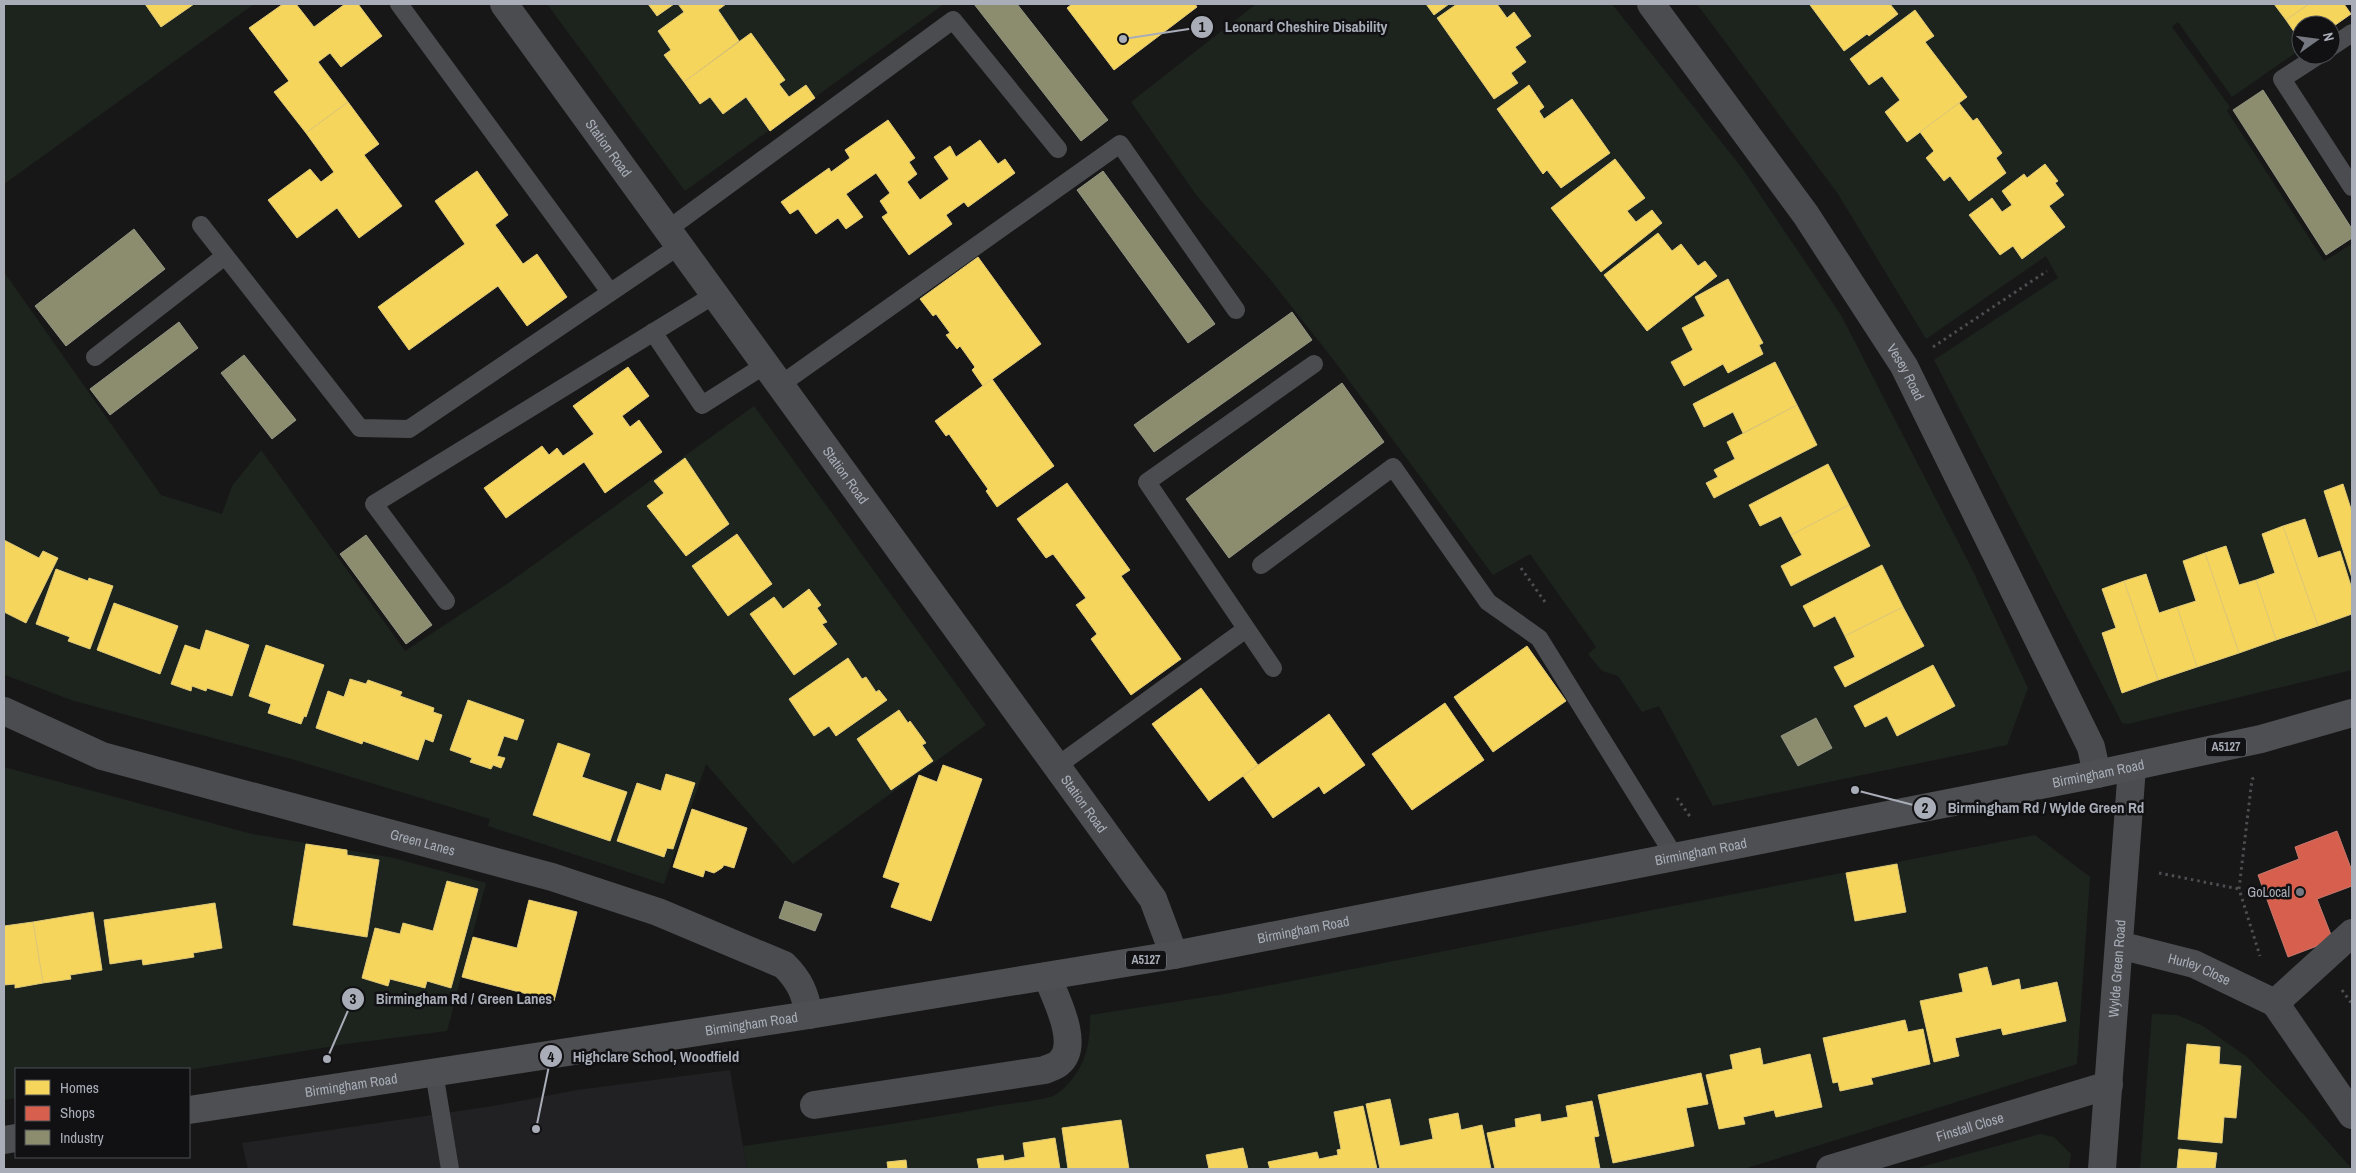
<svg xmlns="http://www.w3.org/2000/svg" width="2356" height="1173" viewBox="0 0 2356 1173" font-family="'Archivo Narrow',sans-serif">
	<rect width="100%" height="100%" fill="#171717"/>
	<path fill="#212123" d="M730,1070L747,1169H248L242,1143L493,1106L577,1090Z"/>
	<g fill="#1d241e">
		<path d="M4,4H254L4,184Z"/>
		<path d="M547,4H944L685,191Z"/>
		<path d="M1256,4H1612L1742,168L1841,315L1972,569L2028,688L2007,745L1713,806L1659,706L1642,712L1618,676L1602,671L1588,654L1596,647L1530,554L1493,575L1336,363L1269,278L1197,196L1131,102Z"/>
		<path d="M1697,4H2274L2301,42V49L2232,97L2178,22L2172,27L2230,107L2227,111L2324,261L2352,244V670L2128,724L2122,723L1934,360L2058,278L2046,256L1926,339L1838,194Z"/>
		<path d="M4,272L161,495L222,514L232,486L261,450L405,651L507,584L754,406L986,725L793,864L706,764L664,884L488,826L490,819L295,760L74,701L5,675Z"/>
		<path d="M4,767L252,834L394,858L486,883L447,1031L346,1044L189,1070L16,1069V1098L4,1100Z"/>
		<path d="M2035,835L2090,877L2077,1064L1744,1169H747L743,1146C827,1134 912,1122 995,1106C1008,1104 1046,1100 1055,1095C1083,1076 1091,1047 1090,1015L1225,994Z"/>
		<path d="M2152,1014L2177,1015L2203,1026L2247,1057L2307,1118L2352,1169H2140Z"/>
		<path d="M2040,1134L2054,1137L2071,1154L2069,1169H1914Z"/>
	</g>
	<g fill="#f6d55c" stroke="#dfc978">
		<path d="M145,4H194L161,27Z"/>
		<path d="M283,4H296L314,27L345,4H358L382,36L341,67L330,53L318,62L348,102L306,133L274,92L289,81L249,28Z"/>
		<path d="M648,4H674L657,16Z"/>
		<path d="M678,4H726L718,10L739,41L684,82L664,55L671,50L658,31L684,12Z"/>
		<path d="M1072,4H1195L1197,7L1114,70L1067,8Z"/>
		<path d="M1426,4H1449L1434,15Z"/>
		<path d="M1457,4H1497L1507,18L1514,12L1531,36L1515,47L1526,62L1511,73L1518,83L1494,99L1437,18Z"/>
		<path d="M1812,4H1890L1898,14L1869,36L1867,34L1844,51L1810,5Z"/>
		<path d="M2274,4H2309L2286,20Z"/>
		<path d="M2309,4H2344L2351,14L2331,28V25H2301V42L2286,20Z"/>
		<path d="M1915,10L1934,36L1925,42L1967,97L1907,142L1885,112L1900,100L1882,76L1869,85L1850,59Z"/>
		<path d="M751,33L785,80L779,84L789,97L806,85L815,98L770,131L746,97L723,114L710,97L700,104L684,82Z"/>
		<path d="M1529,85L1544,107L1539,111L1544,119L1572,99L1610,153L1561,188L1547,170L1543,174L1497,109Z"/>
		<path d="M348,102L379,144L364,155L402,206L359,238L337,208L297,238L268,200L310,169L321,182L334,172L306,133Z"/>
		<path d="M1959,103L1973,121L1977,118L2002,153L1996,158L2006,173L1969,201L1950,176L1944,181L1926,158L1934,151L1920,132Z"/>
		<path d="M888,120L915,158L909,162L917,174L907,182L920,200L949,179L934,157L950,146L956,157L980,140L998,164L1005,159L1015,173L968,207L964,202L946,215L952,224L909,255L882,217L888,213L880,201L890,193L876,173L846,194L863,217L846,229L838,218L816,234L798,209L790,214L781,202L829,168L831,172L850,158L845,150Z"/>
		<path d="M1615,159L1645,198L1627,211L1636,222L1652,210L1662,223L1601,272L1551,208Z"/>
		<path d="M2045,164L2058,181L2055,183L2064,195L2049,206L2065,227L2022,259L2013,246L2000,255L1969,215L1992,198L2002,212L2012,205L2002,191L2024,174L2027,178Z"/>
		<path d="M477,171L508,215L495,225L523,264L537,254L567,297L527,326L498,286L409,350L378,307L465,244L435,201Z"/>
		<path d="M1658,233L1672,251L1681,244L1698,266L1705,261L1717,276L1647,331L1604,275Z"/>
		<path d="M978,257L1041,344L983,386L972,370L975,367L960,346L957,349L946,335L950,333L936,314L933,316L920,299Z"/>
		<path d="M1728,279L1763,343L1759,345L1763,354L1728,373L1723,364L1684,386L1671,362L1693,350L1682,328L1705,316L1695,297Z"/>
		<path d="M1775,362L1797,405L1743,433L1733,412L1704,427L1693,404Z"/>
		<path d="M628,367L649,396L622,416L630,427L639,420L662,452L605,493L584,462L506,518L484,488L542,446L549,455L557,448L563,456L594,434L573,406Z"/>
		<path d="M992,379L1054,466L997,507L986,491L988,489L949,434L946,436L935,421Z"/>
		<path d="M1797,405L1817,445L1714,498L1706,483L1718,477L1714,470L1735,459L1727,442Z"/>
		<path d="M685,458L729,524L686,556L647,506L664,493L654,481Z"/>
		<path d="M1828,464L1849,505L1791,535L1781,516L1760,526L1749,505Z"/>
		<path d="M1067,483L1130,570L1121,576L1181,659L1131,695L1091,639L1097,634L1076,605L1086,598L1053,554L1046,558L1017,519Z"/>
		<path d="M2343,484L2352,512V578L2324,491Z"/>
		<path d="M1849,505L1870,546L1791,586L1781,566L1802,555L1791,535Z"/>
		<path d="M2305,519L2318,558L2340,551L2352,589V614L2318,626L2283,526Z"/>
		<path d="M2283,526L2318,626L2276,640L2256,580L2275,573L2262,534Z"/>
		<path d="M737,534L772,584L728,616L692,566Z"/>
		<path d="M4,540L39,558L43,551L58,558L26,623L4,612Z"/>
		<path d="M2226,546L2239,585L2256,580L2276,640L2239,653L2205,553Z"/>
		<path d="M2205,553L2239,653L2197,667L2177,607L2196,601L2183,561Z"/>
		<path d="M1882,565L1903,607L1845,636L1835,616L1814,627L1803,606Z"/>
		<path d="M56,569L88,581L89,578L113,586L90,649L68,641L70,637L36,624Z"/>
		<path d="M2146,574L2159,613L2177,607L2197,667L2158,680L2124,581Z"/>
		<path d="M2124,581L2158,680L2122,693L2102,633L2116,628L2102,589Z"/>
		<path d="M809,589L821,605L817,608L827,622L822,624L837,644L794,675L750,614L774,597L783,609Z"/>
		<path d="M114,603L178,626L160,674L97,650Z"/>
		<path d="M1903,607L1924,646L1845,687L1834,667L1855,657L1845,636Z"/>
		<path d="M206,630L249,645L232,696L207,688L206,691L192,686L191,691L171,684L185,645L200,650Z"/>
		<path d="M266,645L324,665L306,717L304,716L301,724L268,713L271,704L249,696Z"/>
		<path d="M1527,646L1566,701L1493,752L1454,697Z"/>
		<path d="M848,658L862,679L866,677L876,692L879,690L887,700L836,736L829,726L814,736L789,699Z"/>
		<path d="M1933,665L1955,706L1897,736L1887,716L1865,727L1854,706Z"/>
		<path d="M350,679L366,684L368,680L402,692L400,696L434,708L433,712L442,715L433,742L425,739L418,760L363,741L362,744L316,728L328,691L344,697Z"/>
		<path d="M1201,688L1258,765L1209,801L1152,724Z"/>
		<path d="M468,700L524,720L517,740L504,736L497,756L505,758L501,768L493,765L491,769L470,762L472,758L450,750Z"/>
		<path d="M1445,703L1484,760L1412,810L1372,754Z"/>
		<path d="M899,710L908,723L910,721L926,743L922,745L933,761L891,790L857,739Z"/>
		<path d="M1329,714L1365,765L1324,794L1319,786L1273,818L1243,776Z"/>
		<path d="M558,743L590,754L582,777L627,792L610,841L533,815Z"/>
		<path d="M943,765L982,779L931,921L891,907L900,883L883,877L919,775L937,782Z"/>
		<path d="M666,774L695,783L673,849L667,848L664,857L617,841L637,783L661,791Z"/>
		<path d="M692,809L747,828L734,868L724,865L722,868L714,873L705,870L703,877L673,867Z"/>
		<path d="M306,844L347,850V855L379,860L367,937L293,925Z"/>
		<path d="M1897,864L1906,912L1855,921L1846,873Z"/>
		<path d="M447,881L478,889L451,988L427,981L425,988L390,979L388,986L362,978L375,928L400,934L403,923L433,931Z"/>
		<path d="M529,900L577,912L554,1001L462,977L473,937L517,948Z"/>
		<path d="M215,903L222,948L193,953L194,957L143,965L142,959L110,964L104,920Z"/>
		<path d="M93,912L102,970L70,975L71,979L43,983L33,922Z"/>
		<path d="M33,922L43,983L15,988V984L4,985V926Z"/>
		<path d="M1987,967L1992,986L2019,979L2021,990L2057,982L2066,1021L2003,1035L2001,1028L1955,1038L1959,1056L1934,1062L1920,1001L1963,992L1959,974Z"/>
		<path d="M1905,1020L1908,1032L1923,1029L1930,1064L1871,1078L1873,1084L1840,1091L1838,1082L1833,1083L1823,1038Z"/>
		<path d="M2187,1044L2220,1047L2219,1064L2241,1066L2236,1118L2224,1117L2222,1143L2178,1139Z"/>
		<path d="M1760,1048L1763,1065L1810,1054L1822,1107L1776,1117L1774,1110L1743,1117L1745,1124L1719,1129L1706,1075L1733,1069L1730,1055Z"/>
		<path d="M1701,1073L1708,1104L1686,1108L1694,1146L1613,1163L1598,1095Z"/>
		<path d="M1390,1099L1400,1146L1433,1139L1429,1119L1458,1113L1461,1130L1482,1125L1491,1169H1380L1366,1104Z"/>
		<path d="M1592,1101L1599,1136L1594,1137L1600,1169H1495L1487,1133L1516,1127L1515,1119L1540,1114L1541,1122L1568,1117L1566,1106Z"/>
		<path d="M1363,1106L1377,1169H1270L1268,1162L1317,1152L1319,1159L1338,1155L1337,1150L1341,1149L1334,1112Z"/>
		<path d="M1121,1120L1129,1169H1068L1062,1128Z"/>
		<path d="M1055,1138L1060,1169H979L977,1159L1003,1155L1004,1161L1025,1157L1023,1143Z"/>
		<path d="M1243,1148L1248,1169H1209L1206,1155Z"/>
		<path d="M2179,1149L2217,1153L2215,1169H2177Z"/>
		<path d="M906,1160L907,1169H888L887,1162Z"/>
	</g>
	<path fill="#d6604d" stroke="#c8776d" d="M2337,831L2352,871V886L2317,899L2333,940L2288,957L2258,875L2299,859L2295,847Z"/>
	<g fill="#8c8c6e" stroke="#949684">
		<path d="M974,4H1017L1108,120L1081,141Z"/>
		<path d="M2263,90L2352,229V238L2326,255L2233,110Z"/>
		<path d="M1103,171L1215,324L1188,343L1077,190Z"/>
		<path d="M134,229L165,269L66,346L35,306Z"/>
		<path d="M1292,312L1312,340L1154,452L1134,425Z"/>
		<path d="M179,322L198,348L110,415L90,389Z"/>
		<path d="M244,355L296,420L272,439L221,373Z"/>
		<path d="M1342,383L1384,442L1229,558L1186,499Z"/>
		<path d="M366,535L432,625L406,644L340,554Z"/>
		<path d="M1816,718L1832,748L1798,766L1781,736Z"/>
		<path d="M785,901L822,914L815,931L779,918Z"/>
	</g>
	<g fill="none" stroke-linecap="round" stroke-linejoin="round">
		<g stroke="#4d4e52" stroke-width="3" stroke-dasharray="2.5 4" stroke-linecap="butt">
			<path d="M1933,347L2047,271"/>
			<path d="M1521,568L1545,602"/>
			<path d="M2254,778L2252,779L2239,889L2260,956"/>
			<path d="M1677,798L1691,818"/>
			<path d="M2159,873L2239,889"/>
			<path d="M2342,990L2352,1004"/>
		</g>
		<g stroke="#4b4c50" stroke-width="18">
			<path d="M399,4L610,292"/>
			<path d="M2331,47L2352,33"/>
			<path d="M2319,55L2282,79L2352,187"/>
			<path d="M201,225L360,428L409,429L679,246"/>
			<path d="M667,230L953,20L1058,149"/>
			<path d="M653,332L702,405L765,365"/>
			<path d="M95,357L225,256"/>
			<path d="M780,385L1120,144L1236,310"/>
			<path d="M1261,565L1393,467L1488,602L1539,638L1675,857"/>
			<path d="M446,601L374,504L714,295"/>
			<path d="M1273,668L1147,482L1314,364"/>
			<path d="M1057,766L1246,629"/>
			<path d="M434,1072L450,1169"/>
		</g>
		<g stroke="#4b4c50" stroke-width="28">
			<path id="s1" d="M504,4L1153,899L1174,955"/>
			<path id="s2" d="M1651,4L1806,215L1904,366L2091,747L2097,774"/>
			<path id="s3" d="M4,711L102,756L552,877L658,912L784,965C800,981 805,993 809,1015"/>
			<path id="s4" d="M2119,945L2194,964L2275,1003L2352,1115"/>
			<path d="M2275,1003L2352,933"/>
			<path d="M814,1105L1045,1070C1049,1068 1056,1066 1059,1063C1081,1045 1055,997 1047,976"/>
			<path id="s5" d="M1830,1169L2109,1085"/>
		</g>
		<path stroke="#4b4c50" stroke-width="28" id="s6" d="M2102,1169L2132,767"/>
		<g stroke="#4d4f52" stroke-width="28">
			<path id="s7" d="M189,1110L809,1015L1174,955L2097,774L2261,739L2352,713"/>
			<path d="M4,1140L16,1138"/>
		</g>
	</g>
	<circle fill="#757880" stroke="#111113" stroke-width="2" cx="2300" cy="892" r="5"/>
	<g text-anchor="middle" stroke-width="5" stroke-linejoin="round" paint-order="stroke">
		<g fill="#111113" stroke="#7b7e86" stroke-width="1">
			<rect x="2206" y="737.5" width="40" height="19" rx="4"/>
			<rect x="1126" y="950.5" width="40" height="19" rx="4"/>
		</g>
		<g font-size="12" font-weight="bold" fill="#a8adb8">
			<text x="2226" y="751">A5127</text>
			<text x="1146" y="964">A5127</text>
		</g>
		<g font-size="14" fill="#a8adb8" stroke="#111113">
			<text dy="5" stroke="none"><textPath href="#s1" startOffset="178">Station Road</textPath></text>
			<text dy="5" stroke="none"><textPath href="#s2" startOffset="448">Vesey Road</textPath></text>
			<text dy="5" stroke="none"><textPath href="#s1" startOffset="582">Station Road</textPath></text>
			<text dy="5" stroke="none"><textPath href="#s7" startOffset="1939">Birmingham Road</textPath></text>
			<text dy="5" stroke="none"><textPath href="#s1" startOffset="988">Station Road</textPath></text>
			<text dy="5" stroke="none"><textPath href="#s3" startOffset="440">Green Lanes</textPath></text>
			<text dy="5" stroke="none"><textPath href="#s7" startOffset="1534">Birmingham Road</textPath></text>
			<text dy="5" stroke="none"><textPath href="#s7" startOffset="1129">Birmingham Road</textPath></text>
			<text dy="5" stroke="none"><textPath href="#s6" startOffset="201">Wylde Green Road</textPath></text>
			<text dy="5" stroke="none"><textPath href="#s4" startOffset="84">Hurley Close</textPath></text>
			<text dy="5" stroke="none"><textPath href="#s7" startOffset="569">Birmingham Road</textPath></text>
			<text dy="5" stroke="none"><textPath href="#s7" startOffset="164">Birmingham Road</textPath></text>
			<text dy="5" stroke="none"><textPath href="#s5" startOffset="146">Finstall Close</textPath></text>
		</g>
		<g font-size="14" fill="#a8adb8" stroke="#111113" text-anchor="end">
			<text x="2290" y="897">GoLocal</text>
		</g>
	</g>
	<path fill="none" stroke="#a8adb8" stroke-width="2" d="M1123 39L1202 27M1855 790L1925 808M327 1059L353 999M536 1129L551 1056"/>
	<g fill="#a8adb8" stroke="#111113" stroke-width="2">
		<circle cx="1123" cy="39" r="5"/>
		<circle cx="1855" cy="790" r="5"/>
		<circle cx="327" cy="1059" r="5"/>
		<circle cx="536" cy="1129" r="5"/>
		<circle cx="1202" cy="27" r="12"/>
		<circle cx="1925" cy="808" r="12"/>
		<circle cx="353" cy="999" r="12"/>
		<circle cx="551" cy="1056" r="12"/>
	</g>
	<g font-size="15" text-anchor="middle" font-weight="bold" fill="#111">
		<text x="1202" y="32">1</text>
		<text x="1925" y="813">2</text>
		<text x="353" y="1004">3</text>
		<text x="551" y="1062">4</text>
	</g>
	<g font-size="15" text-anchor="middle" font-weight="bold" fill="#a8adb8" stroke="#111113" stroke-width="5" stroke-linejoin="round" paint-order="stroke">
		<text x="1306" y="32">Leonard Cheshire Disability</text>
		<text x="2046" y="813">Birmingham Rd / Wylde Green Rd</text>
		<text x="464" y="1004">Birmingham Rd / Green Lanes</text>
		<text x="656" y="1062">Highclare School, Woodfield</text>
	</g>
	<rect width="2356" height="1173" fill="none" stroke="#a8adb8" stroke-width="10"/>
	<rect x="15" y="1068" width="175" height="90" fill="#111113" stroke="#4d4f55"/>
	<rect x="25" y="1080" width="25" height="15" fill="#f6d55c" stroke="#4d4f55"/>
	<text x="60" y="1093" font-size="15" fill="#a8adb8">Homes</text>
	<rect x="25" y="1106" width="25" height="15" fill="#d6604d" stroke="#4d4f55"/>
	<text x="60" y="1118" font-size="15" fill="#a8adb8">Shops</text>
	<rect x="25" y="1130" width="25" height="15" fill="#8c8c6e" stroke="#4d4f55"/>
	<text x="60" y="1143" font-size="15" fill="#a8adb8">Industry</text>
	<g transform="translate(2316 40) rotate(76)"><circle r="24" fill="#111113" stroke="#4d4f55"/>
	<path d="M0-4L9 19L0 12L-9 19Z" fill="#757880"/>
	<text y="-8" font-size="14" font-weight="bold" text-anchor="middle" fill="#a8adb8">N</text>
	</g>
</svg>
